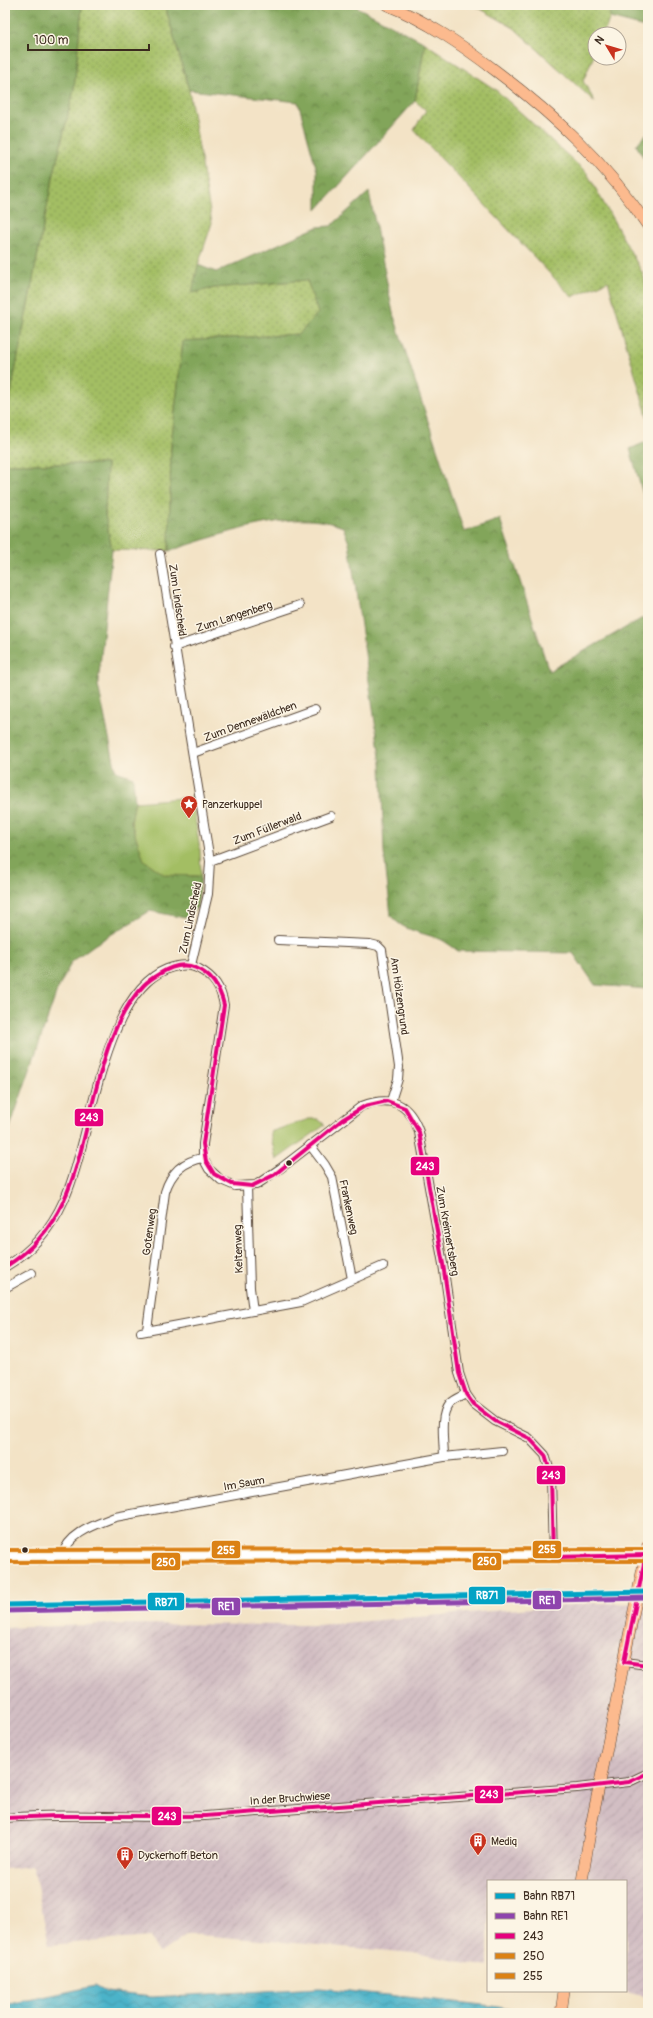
<svg xmlns="http://www.w3.org/2000/svg" width="653" height="2018" viewBox="0 0 653 2018" font-family="Pangolin,sans-serif">
	<defs>
		<pattern id="industrial-furrows" width="10" height="10" patternUnits="userSpaceOnUse"><rect width="10" height="10" fill="#d2bec3"/><path d="M-1 1l2-2M0 10L10 0M9 11l2-2" fill="none" stroke="#b5a3a7"/></pattern>
		<pattern id="grass-dots" width="8" height="8" patternUnits="userSpaceOnUse"><rect width="8" height="8" fill="#a3be64"/><path d="M2 2h.1M6 6h.1" fill="none" stroke="#869b52" stroke-width="1.8" stroke-linecap="round"/></pattern>
		<pattern id="forest-crowns" width="20" height="18" patternUnits="userSpaceOnUse"><rect width="20" height="18" fill="#82a55a"/><path d="M2 6a3 3 0 1 1 6 0M12 15a3 3 0 1 1 6 0" fill="none" stroke="#6c874a"/></pattern>
		<pattern id="water-waves" width="16" height="10" patternUnits="userSpaceOnUse"><rect width="16" height="10" fill="#4bb3c9"/><path d="M0 5q4-4 8 0t8 0" fill="none" stroke="#4092a3"/></pattern>
	</defs>
	<rect width="100%" height="100%" fill="#fcf5e5"/>
	<filter id="ink" filterUnits="userSpaceOnUse"><feTurbulence type="fractalNoise" baseFrequency=".025" numOctaves="2"/><feDisplacementMap in="SourceGraphic" scale="8" xChannelSelector="R" yChannelSelector="G"/><feConvolveMatrix kernelMatrix="1 2 1 2 8 2 1 2 1" color-interpolation-filters="sRGB"/></filter>
	<filter id="wash" filterUnits="userSpaceOnUse"><feTurbulence type="fractalNoise" baseFrequency=".012" numOctaves="4" result="noise"/><feDisplacementMap in="SourceGraphic" scale="16" xChannelSelector="R" yChannelSelector="G"/><feGaussianBlur stdDeviation="0.9" result="paint"/><feColorMatrix in="noise" values="0 0 0 0 0 0 0 0 0 0 0 0 0 0 0 0 0 1.4 0 .05"/><feComposite in="paint" operator="in"/></filter>
	<g filter="url(#wash)">
		<rect width="100%" height="100%" fill="#f3e3c6"/>
		<path fill="url(#industrial-furrows)" d="M595,1603L648,1604V1997L621,1991H626V1881H488V1967L414,1953L187,1934L159,1954L150,1937L49,1945L33,1866L5,1869V1628L109,1624L317,1625Z"/>
		<g fill="url(#grass-dots)" stroke="#6f7441">
			<path d="M82,5H165L189,90L212,223L198,265L193,293L214,288L307,280L318,313L299,334L183,341L171,446L169,551L112,550L105,515L107,464H5V423L51,186L74,89Z"/>
			<path d="M474,5H555L610,9V18L603,34H595V53L583,81L595,102L514,28Z"/>
			<path d="M425,43L496,90L587,173L643,274L648,294V419L608,281L572,297L414,130L426,110L415,101Z"/>
		</g>
		<g fill="url(#forest-crowns)" stroke="#5e683c">
			<path d="M5,5H82L74,89L51,186L5,423Z"/>
			<path d="M165,5H353L425,43L415,101L317,210V171L298,102L189,90Z"/>
			<path d="M555,5H648V28L610,18L609,9Z"/>
			<path d="M648,132V165L636,145Z"/>
			<path d="M369,192L393,313L464,532L500,519L549,671L648,615V989L595,985L573,953L458,951C453,947 447,943 442,940C423,932 404,932 391,916L384,853L381,764L349,543L343,527C292,506 219,536 169,551L171,446L183,341L299,334L318,313L307,280L214,288L192,293L198,265L216,272L317,227L331,226Z"/>
			<path d="M648,441V512L630,449Z"/>
			<path d="M5,464H107L105,515L112,550L98,685L116,771L133,777L135,802L131,822L144,860L165,875L201,876L197,908L185,918L150,911L94,945L72,961L57,991L5,1142Z"/>
		</g>
		<g fill="#a3be64" stroke="#6f7441">
			<path d="M192,797L200,850L201,876L165,875L144,860L131,822L135,802Z"/>
			<path d="M309,1119H318L325,1125L276,1160L270,1132Z"/>
		</g>
		<path fill="url(#water-waves)" stroke="#436e74" d="M95,1986L106,1992L152,1997L320,1988L493,2006L527,2013H5V2005Z"/>
	</g>
	<g filter="url(#ink)">
		<g fill="none" stroke-linecap="round" stroke-linejoin="round">
			<defs>
				<g id="minor">
					<path d="M160,554L210,861L208,894L191,965"/>
					<path d="M174,647L300,605"/>
					<path d="M193,753L315,709"/>
					<path d="M210,861L331,816"/>
					<path d="M278,940L370,944L378,946L382,950L399,1067L398,1079L391,1101"/>
					<path d="M310,1145L325,1165L332,1177L352,1279"/>
					<path d="M247,1186L250,1288L253,1311"/>
					<path d="M5,1267C32,1251 51,1229 64,1200C92,1141 101,995 167,969C178,965 189,963 199,969C214,977 221,988 224,1005L203,1144V1158L209,1169L221,1180L235,1186L256,1185L281,1168L362,1106C391,1095 409,1103 419,1132L443,1264L459,1373L466,1394L473,1404L495,1421L529,1438L545,1455L551,1475L553,1557"/>
					<path d="M5,1288L32,1273"/>
					<path d="M147,1330L165,1192C171,1172 183,1161 203,1158"/>
					<path d="M141,1332L301,1302L383,1266"/>
					<path d="M444,1457C444,1442 439,1416 449,1404C454,1399 460,1397 466,1394"/>
					<path d="M5,1556L648,1555"/>
					<path d="M62,1556C68,1533 95,1525 115,1517L444,1457L502,1451"/>
					<path d="M624,1662L648,1665"/>
					<path d="M5,1818C72,1812 138,1819 205,1816L577,1788L629,1782L648,1773"/>
				</g>
				<g id="major">
					<path d="M387,5C427,21 462,45 496,71C554,115 607,164 648,226"/>
					<path d="M610,1733L632,1620"/>
					<path d="M582,1881L591,1826"/>
					<path d="M561,2013L564,1991"/>
				</g>
			</defs>
			<use href="#minor" stroke="#574637" stroke-width="10"/>
			<use href="#major" stroke="#574637" stroke-width="12"/>
			<use href="#minor" stroke="#fff" stroke-width="8"/>
			<use href="#major" stroke="#fcba8e" stroke-width="11"/>
			<defs>
				<g id="major-bridge">
					<path d="M632,1620L648,1544"/>
					<path d="M591,1826L610,1733"/>
				</g>
			</defs>
			<use href="#major-bridge" stroke="#574637" stroke-width="12" stroke-linecap="butt"/>
			<use href="#major-bridge" stroke="#fcba8e" stroke-width="11"/>
			<defs>
				<g id="bus-1">
					<path d="M5,1267C31,1251 50,1230 63,1202C94,1137 93,1038 144,985C148,981 154,977 159,974C170,967 183,962 196,968C212,975 220,988 224,1005L203,1144L206,1161L214,1174L232,1184L252,1186L274,1175L342,1120L365,1106L387,1101L405,1108L419,1132L443,1264L459,1373L466,1394L473,1404L495,1421L529,1438L545,1455L551,1475L553,1557L648,1555"/>
					<path d="M648,1544L624,1662L648,1665"/>
					<path d="M5,1818L55,1816H205L577,1788L629,1782L648,1773"/>
				</g>
				<path id="bus-2" d="M5,1562L648,1561"/>
				<path id="bus-3" d="M5,1550L648,1549"/>
			</defs>
			<use href="#bus-1" stroke="#fcf5e5" stroke-width="7"/>
			<use href="#bus-2" stroke="#fcf5e5" stroke-width="7"/>
			<use href="#bus-3" stroke="#fcf5e5" stroke-width="7"/>
			<use href="#bus-1" stroke="#e5007d" stroke-width="4"/>
			<use href="#bus-2" stroke="#db8114" stroke-width="4"/>
			<use href="#bus-3" stroke="#db8114" stroke-width="4"/>
			<defs>
				<path id="rail-1" d="M5,1605L648,1592"/>
				<path id="rail-2" d="M5,1611L648,1598"/>
			</defs>
			<use href="#rail-1" stroke="#fcf5e5" stroke-width="8"/>
			<use href="#rail-2" stroke="#fcf5e5" stroke-width="8"/>
			<use href="#rail-1" stroke="#03a3c5" stroke-width="5"/>
			<use href="#rail-2" stroke="#8e44ad" stroke-width="5"/>
		</g>
	</g>
	<defs>
		<symbol id="sight-pin" viewBox="-11 -11 22 30"><path d="M0 17L-7.5 6A9.5 9.5 0 1 1 7.5 6Z" fill="#c8321e" stroke="#fcf5e5"/><path d="M0-6L1.8-2.2L6-1.7L2.9 1.2L3.7 5.4L0 3.3L-3.7 5.4L-2.9 1.2L-6-1.7L-1.8-2.2Z" fill="#fff"/></symbol>
		<symbol id="building-pin" viewBox="-11 -11 22 30"><path d="M0 17L-7.5 6A9.5 9.5 0 1 1 7.5 6Z" fill="#c8321e" stroke="#fcf5e5"/><path d="M-4-6H4V6H1V3H-1V6H-4ZM-2.5-4.3h1.7v1.8h-1.7ZM.8-4.3h1.7v1.8H.8ZM-2.5-1h1.7V.8h-1.7ZM.8-1h1.7V.8H.8Z" fill="#fff"/></symbol>
	</defs>
	<g fill-rule="evenodd">
		<use href="#sight-pin" x="179" y="794" width="20" height="27"/>
		<use href="#building-pin" x="468" y="1831" width="20" height="27"/>
		<use href="#building-pin" x="115" y="1845" width="20" height="27"/>
	</g>
	<g fill="#3b2a1e" stroke="#fcf5e5" stroke-width="1.5">
		<circle cx="289" cy="1163" r="3.5"/>
		<circle cx="25" cy="1550" r="3.5"/>
	</g>
	<g text-anchor="middle" stroke-width="3" stroke-linejoin="round" paint-order="stroke">
		<g font-size="11" fill="#3b2a1e" stroke="#fcf5e5">
			<text transform="translate(178 600) rotate(82)" y="4">Zum Lindscheid</text>
			<text transform="translate(234 616) rotate(-18)" y="4">Zum Langenberg</text>
			<text transform="translate(250 721) rotate(-20)" y="4">Zum Dennewäldchen</text>
			<text transform="translate(267 828) rotate(-21)" y="4">Zum Füllerwald</text>
			<text transform="translate(190 918) rotate(-78)" y="4">Zum Lindscheid</text>
			<text transform="translate(400 996) rotate(82)" y="4">Am Hölzengrund</text>
			<text transform="translate(349 1207) rotate(78)" y="4">Frankenweg</text>
			<text transform="translate(448 1231) rotate(80)" y="4">Zum Kreimertsberg</text>
			<text transform="translate(149 1232) rotate(-82)" y="4">Gotenweg</text>
			<text transform="translate(238 1249) rotate(-92)" y="4">Keltenweg</text>
			<text transform="translate(244 1483) rotate(-10)" y="4">Im Saum</text>
			<text transform="translate(290 1798) rotate(-4)" y="4">In der Bruchwiese</text>
		</g>
		<g font-size="11" fill="#3b2a1e" stroke="#fcf5e5" text-anchor="start">
			<text x="202" y="808">Panzerkuppel</text>
			<text x="491" y="1845">Mediq</text>
			<text x="138" y="1859">Dyckerhoff Beton</text>
		</g>
	</g>
	<g stroke="#fcf5e5" stroke-width="1.5">
		<rect x="74" y="1108" width="30" height="19" rx="4" fill="#e5007d"/>
		<rect x="410" y="1156" width="30" height="20" rx="4" fill="#e5007d"/>
		<rect x="536" y="1465" width="30" height="20" rx="4" fill="#e5007d"/>
		<rect x="532" y="1540" width="30" height="19" rx="4" fill="#db8114"/>
		<rect x="211" y="1540" width="30" height="19" rx="4" fill="#db8114"/>
		<rect x="472" y="1552" width="30" height="19" rx="4" fill="#db8114"/>
		<rect x="151" y="1552" width="30" height="19" rx="4" fill="#db8114"/>
		<rect x="468" y="1586" width="38" height="19" rx="4" fill="#03a3c5"/>
		<rect x="532" y="1590" width="30" height="20" rx="4" fill="#8e44ad"/>
		<rect x="147" y="1592" width="38" height="19" rx="4" fill="#03a3c5"/>
		<rect x="211" y="1597" width="30" height="19" rx="4" fill="#8e44ad"/>
		<rect x="474" y="1785" width="30" height="19" rx="4" fill="#e5007d"/>
		<rect x="151" y="1806" width="31" height="20" rx="4" fill="#e5007d"/>
	</g>
	<g font-size="11" text-anchor="middle" font-weight="bold" fill="#fff">
		<text x="89" y="1121">243</text>
		<text x="425" y="1170">243</text>
		<text x="551" y="1479">243</text>
		<text x="547" y="1553">255</text>
		<text x="226" y="1554">255</text>
		<text x="487" y="1565">250</text>
		<text x="166" y="1566">250</text>
		<text x="487" y="1599">RB71</text>
		<text x="547" y="1604">RE1</text>
		<text x="166" y="1606">RB71</text>
		<text x="226" y="1610">RE1</text>
		<text x="489" y="1798">243</text>
		<text x="167" y="1820">243</text>
	</g>
	<rect width="653" height="2018" fill="none" stroke="#fcf5e5" stroke-width="20"/>
	<rect x="487" y="1880" width="140" height="112" fill="#fcf5e5" stroke="#afa495"/>
	<rect x="495" y="1893" width="20" height="6" fill="#03a3c5" stroke="#afa495"/>
	<text x="523" y="1900" font-size="12" fill="#3b2a1e">Bahn RB71</text>
	<rect x="495" y="1913" width="20" height="6" fill="#8e44ad" stroke="#afa495"/>
	<text x="523" y="1920" font-size="12" fill="#3b2a1e">Bahn RE1</text>
	<rect x="495" y="1933" width="20" height="6" fill="#e5007d" stroke="#afa495"/>
	<text x="523" y="1940" font-size="12" fill="#3b2a1e">243</text>
	<rect x="495" y="1953" width="20" height="6" fill="#db8114" stroke="#afa495"/>
	<text x="523" y="1960" font-size="12" fill="#3b2a1e">250</text>
	<rect x="495" y="1973" width="20" height="6" fill="#db8114" stroke="#afa495"/>
	<text x="523" y="1980" font-size="12" fill="#3b2a1e">255</text>
	<g transform="translate(607 46) rotate(308)"><circle r="19" fill="#fcf5e5" stroke="#afa495"/>
	<path d="M0-3L7 15L0 10L-7 15Z" fill="#c8321e"/>
	<text y="-6" font-size="11" font-weight="bold" text-anchor="middle" fill="#3b2a1e">N</text>
	</g>
	<path d="M28 44v6h121v-6" fill="none" stroke="#3b2a1e" stroke-width="2"/>
	<text x="34" y="44" font-size="12" fill="#3b2a1e" stroke="#fcf5e5" stroke-width="3" paint-order="stroke">100 m</text>
</svg>
